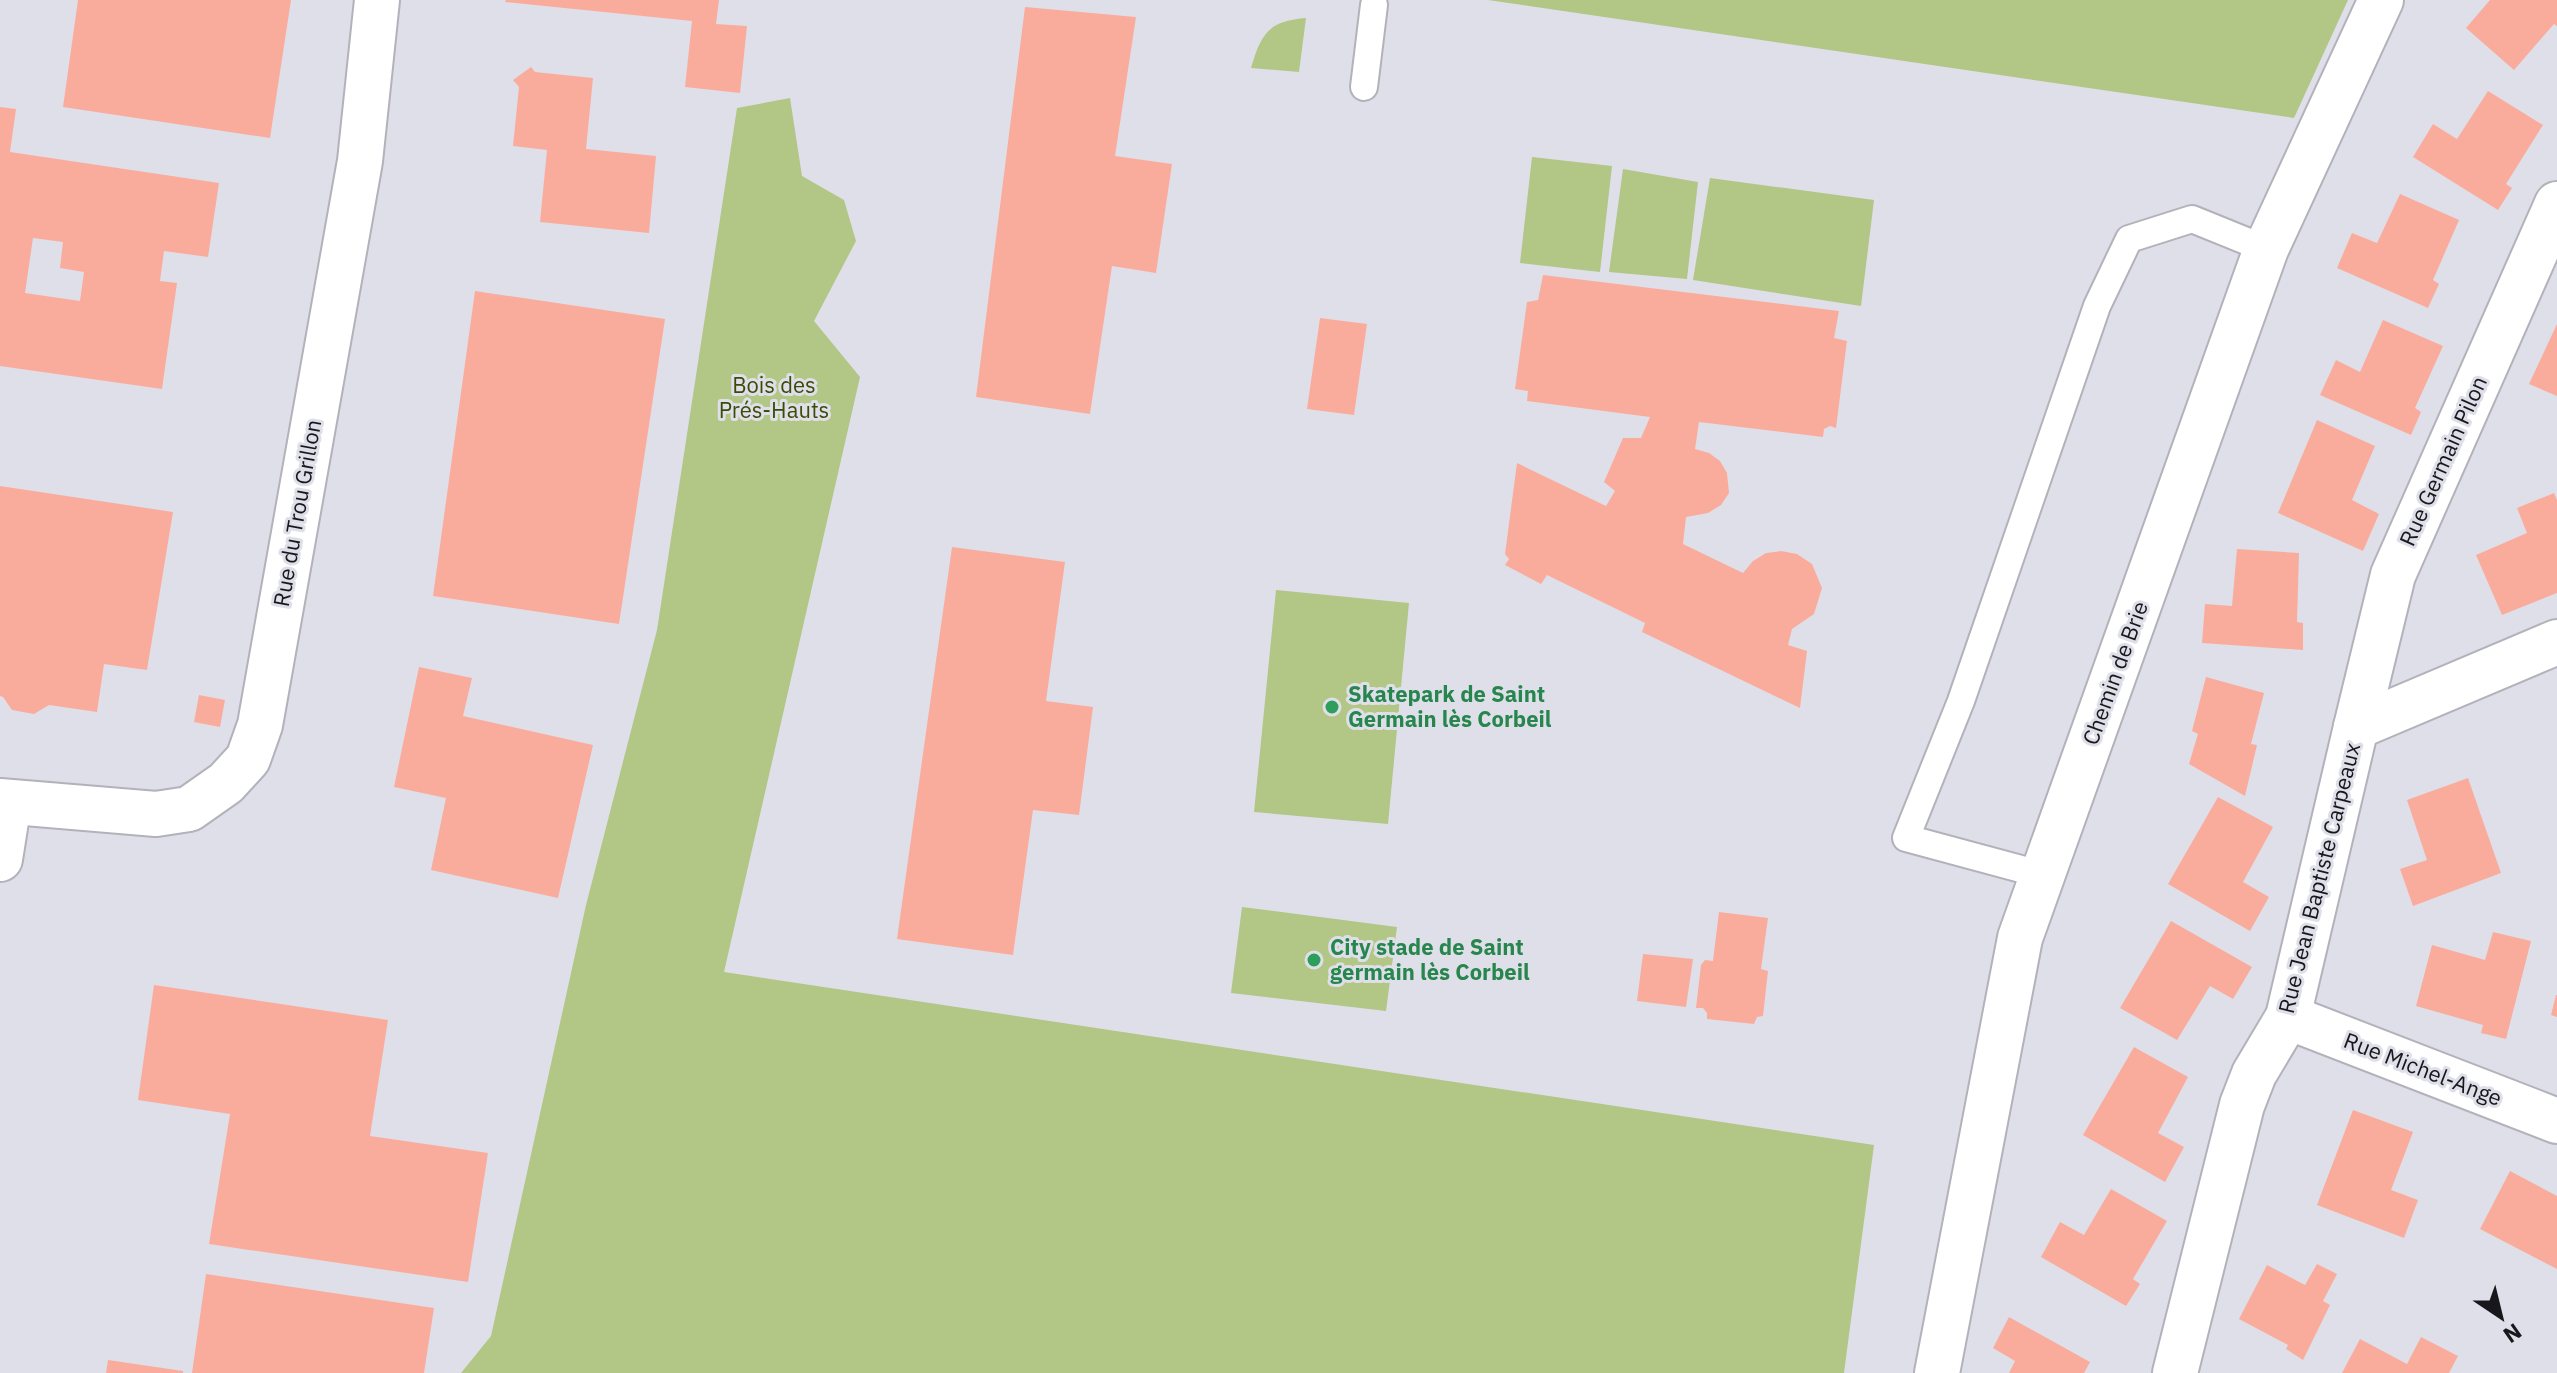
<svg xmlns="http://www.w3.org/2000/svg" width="2557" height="1373" viewBox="0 0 2557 1373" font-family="'IBM Plex Sans',sans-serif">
	<rect width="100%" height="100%" fill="#dfdfe9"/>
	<g fill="#b2c686">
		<path d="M1488,0H2348L2294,118Z"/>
		<path d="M1306,18L1299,72L1251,68C1261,33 1269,21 1306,18Z"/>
		<path d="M790,98L802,176L844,200L856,241L814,321L860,377L724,972L1874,1145L1844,1373H461L491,1336L586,905L657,630L737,108Z"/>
		<path d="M1532,157L1612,166L1600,272L1520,263Z"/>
		<path d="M1623,169L1698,182L1687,279L1609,272Z"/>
		<path d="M1710,178L1874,200L1861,306L1693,280Z"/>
		<path d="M1276,590L1409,603L1388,824L1254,812Z"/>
		<path d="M1242,907L1397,927L1386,1011L1231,993Z"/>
	</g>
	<g fill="#faac9c" fill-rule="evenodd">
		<path d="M78,0H291L270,138L63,107Z"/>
		<path d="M506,0H719L716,24L747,26L740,93L685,87L692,21L505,2Z"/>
		<path d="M2490,0H2557V26L2554,24L2514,70L2466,28Z"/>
		<path d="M1025,7L1136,17L1115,156L1172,164L1156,273L1112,266L1090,414L976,397Z"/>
		<path d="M531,67L535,72L593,78L586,149L656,156L649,233L540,222L547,150L513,146L519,87L513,80Z"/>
		<path d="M2488,91L2543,125L2506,184L2512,188L2498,210L2413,157L2433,124L2457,139Z"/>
		<path d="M0,107L16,109L10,152L219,183L208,257L164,251L160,281L177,283L162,389L0,366ZM33,238L63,242L60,268L84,272L80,301L25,293Z"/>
		<path d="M2400,194L2459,220L2433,280L2439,284L2428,308L2337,268L2352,233L2377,243Z"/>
		<path d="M1543,275L1839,311L1834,338L1847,341L1836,428L1830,426L1824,429L1823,437L1699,422L1695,449L1709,453L1720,461L1727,473L1729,493L1721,505L1708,513L1686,517L1683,544L1743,573L1753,561L1766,553L1781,551L1797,554L1812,564L1822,588L1814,614L1792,629L1788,645L1807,651L1800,708L1642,632L1645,623L1547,575L1541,584L1505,565L1509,559L1505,554L1517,463L1606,506L1615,491L1604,482L1623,438H1641L1650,417L1527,401L1528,391L1515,389L1527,302L1538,300Z"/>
		<path d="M475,291L665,319L619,624L433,596Z"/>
		<path d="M1320,318L1367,324L1354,415L1307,409Z"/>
		<path d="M2383,320L2443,346L2415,408L2421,412L2411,435L2320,395L2336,360L2360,372Z"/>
		<path d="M2557,324V396L2529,384Z"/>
		<path d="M2317,420L2375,446L2352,500L2379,514L2363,551L2278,513Z"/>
		<path d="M0,486L173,512L147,670L104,664L97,712L49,705L34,714L12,710L3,697L0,696Z"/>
		<path d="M2554,493L2557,500V593L2502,615L2476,555L2527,533L2517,508Z"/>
		<path d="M952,547L1065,562L1046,701L1093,707L1079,815L1033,810L1013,955L897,939Z"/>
		<path d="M2237,549L2299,553L2297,622L2303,623V650L2202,643L2205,604L2232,606Z"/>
		<path d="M419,667L472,678L463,716L593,745L558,898L431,870L446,798L394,787Z"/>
		<path d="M2206,677L2264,693L2251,744L2257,745L2245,796L2189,764L2198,734L2192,731Z"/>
		<path d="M199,695L225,700L220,727L194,722Z"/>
		<path d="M2468,778L2501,873L2413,906L2400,869L2427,860L2407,800Z"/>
		<path d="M2218,797L2273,827L2243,882L2269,897L2250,931L2168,884Z"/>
		<path d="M1719,912L1768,918L1761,969L1768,971L1763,1016L1757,1017L1754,1024L1707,1019V1013L1703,1008H1696L1701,965L1705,960L1713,961Z"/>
		<path d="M2171,921L2252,967L2233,999L2210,986L2177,1040L2120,1008Z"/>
		<path d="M2493,932L2531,941L2506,1039L2481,1033L2483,1025L2416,1006L2432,945L2485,960Z"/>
		<path d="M1643,954L1693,959L1686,1007L1637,1001Z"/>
		<path d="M154,985L388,1020L370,1136L488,1153L468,1282L209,1244L230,1114L138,1100Z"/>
		<path d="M2556,995H2557V1017L2551,1015Z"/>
		<path d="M2134,1047L2188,1077L2158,1133L2184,1147L2165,1182L2083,1135Z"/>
		<path d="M2353,1110L2413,1132L2391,1190L2418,1200L2404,1238L2317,1205Z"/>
		<path d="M2510,1171L2557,1196V1269L2480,1229Z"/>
		<path d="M2111,1189L2167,1221L2133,1279L2140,1284L2126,1306L2041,1257L2060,1222L2084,1235Z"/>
		<path d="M2317,1264L2337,1274L2323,1301L2330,1305L2303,1360L2286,1349L2288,1345L2239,1319L2267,1265L2305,1285Z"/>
		<path d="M206,1274L434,1308L424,1373H192Z"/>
		<path d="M2009,1317L2090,1362L2084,1373H2009L2015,1361L1993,1348Z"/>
		<path d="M2421,1337L2458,1356L2449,1373H2342L2360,1339L2407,1364Z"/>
		<path d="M108,1360L183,1371V1373H106Z"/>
	</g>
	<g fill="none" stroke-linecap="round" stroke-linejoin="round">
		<defs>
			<g id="service">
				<path d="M1364,87L1374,5"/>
				<path d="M2043,875L1906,838L1961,701L2097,306L2129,239L2192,219L2266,249"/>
			</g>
			<g id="minor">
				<path d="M2356,727L2393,575L2557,204"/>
				<path d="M0,801L156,814L189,809L226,783L248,759L260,725L360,161L377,0"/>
				<path d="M0,859L9,802"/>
				<path d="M2288,1017L2557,1121"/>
				<path d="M1937,1373L2020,938L2266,249L2381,0"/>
				<path d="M2175,1373L2242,1105L2254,1074L2288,1017L2356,727L2557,642"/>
			</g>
		</defs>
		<use href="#service" stroke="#b3b2bb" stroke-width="30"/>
		<use href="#minor" stroke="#b3b2bb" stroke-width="48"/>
		<use href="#service" stroke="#fff" stroke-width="26"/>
		<use href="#minor" stroke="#fff" stroke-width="44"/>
	</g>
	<g fill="#2e9e5b" stroke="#dfdfe9" stroke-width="3">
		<circle cx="1332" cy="707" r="8"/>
		<circle cx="1314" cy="960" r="8"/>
	</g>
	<g text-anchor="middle" stroke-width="6" stroke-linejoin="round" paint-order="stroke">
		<g font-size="22" fill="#3b4b06" stroke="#dfdfe9">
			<text x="774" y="393">Bois des<tspan x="774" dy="25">Prés-Hauts</tspan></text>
		</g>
		<g font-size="22" fill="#18171b" stroke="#dfdfe9">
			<text transform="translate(2443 461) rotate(-66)" y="8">Rue Germain Pilon</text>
			<text transform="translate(297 513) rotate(-80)" y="8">Rue du Trou Grillon</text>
			<text transform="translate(2115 673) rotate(-70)" y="8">Chemin de Brie</text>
			<text transform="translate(2319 878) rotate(-76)" y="8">Rue Jean Baptiste Carpeaux</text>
			<text transform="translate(2423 1069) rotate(21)" y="8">Rue Michel-Ange</text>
		</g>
		<g font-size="22" font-weight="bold" fill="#27864d" stroke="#dfdfe9" text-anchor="start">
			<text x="1348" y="702">Skatepark de Saint<tspan x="1348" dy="25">Germain lès Corbeil</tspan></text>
			<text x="1330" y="955">City stade de Saint<tspan x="1330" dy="25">germain lès Corbeil</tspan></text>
		</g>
	</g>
	<g transform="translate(2501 1317) rotate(145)" stroke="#dfdfe9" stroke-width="6" paint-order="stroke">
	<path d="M0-6L14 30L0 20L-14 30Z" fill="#18171b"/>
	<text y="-12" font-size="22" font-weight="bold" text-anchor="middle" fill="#18171b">N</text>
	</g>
</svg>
